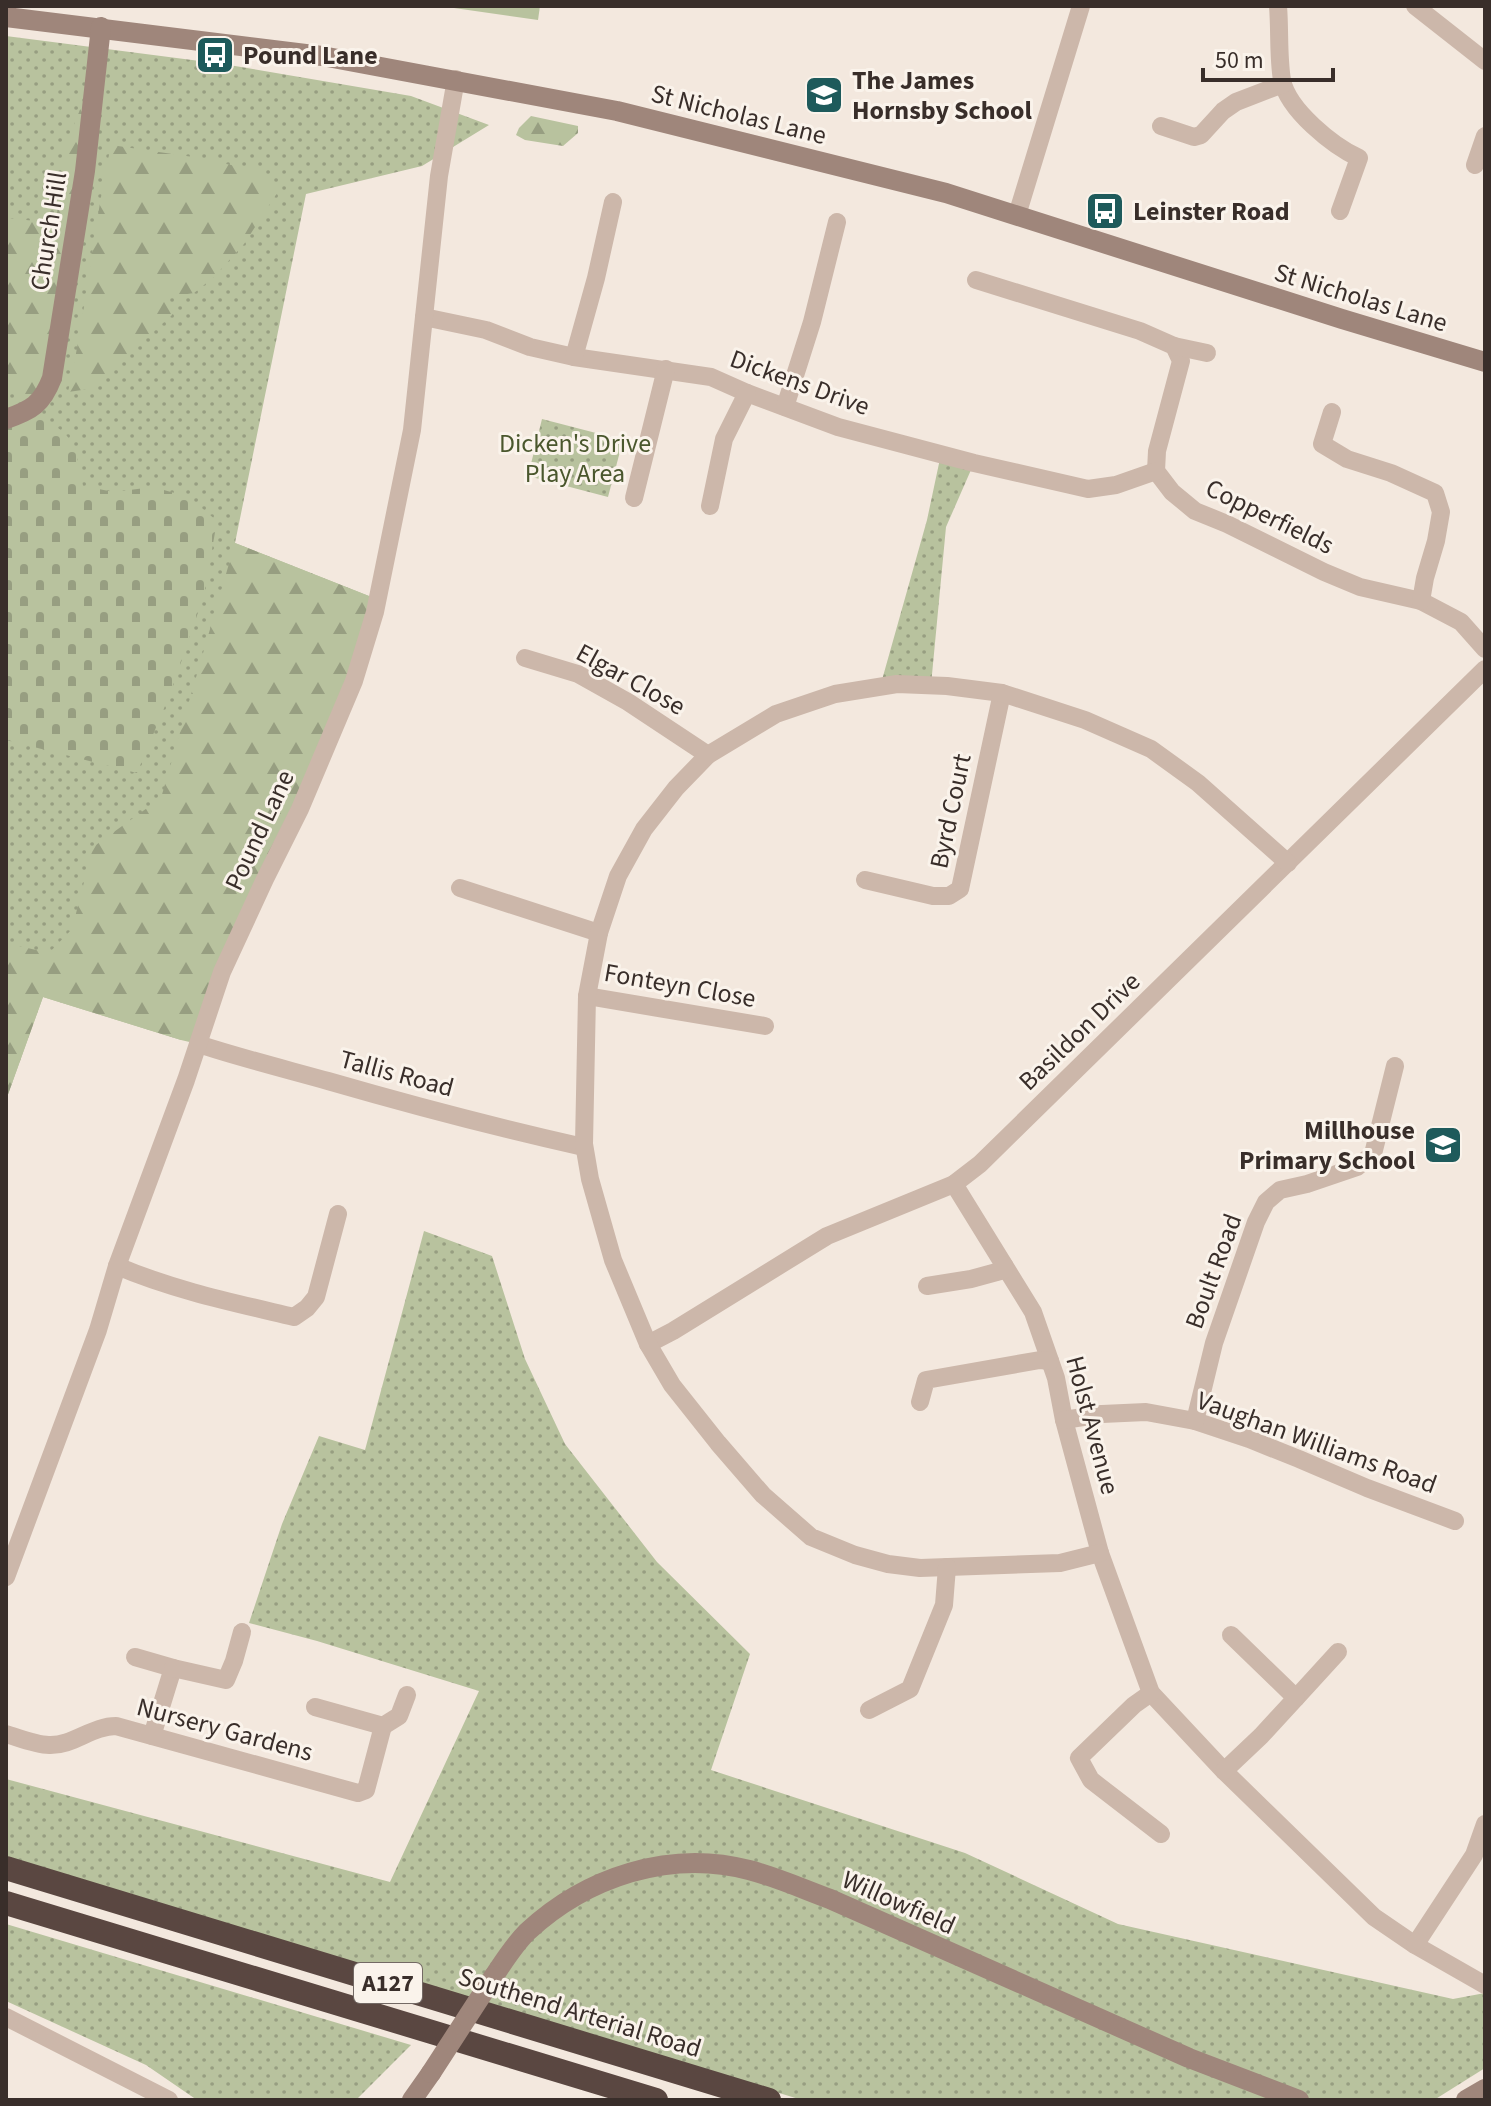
<svg xmlns="http://www.w3.org/2000/svg" width="1491" height="2106" viewBox="0 0 1491 2106" font-family="'Source Sans 3',sans-serif">
	<defs>
		<pattern id="grass-dots" width="8" height="8" patternUnits="userSpaceOnUse" patternTransform="scale(2)"><rect width="8" height="8" fill="#b8c29e"/><path d="M2 2h.1M6 6h.1" fill="none" stroke="#979e81" stroke-width="1.8" stroke-linecap="round"/></pattern>
		<pattern id="forest-firs" width="22" height="20" patternUnits="userSpaceOnUse" patternTransform="scale(2)"><rect width="22" height="20" fill="#b8c29e"/><path d="M5 1l3.5 6h-7zM16 11l3.5 6h-7z" fill="#979e81"/></pattern>
		<pattern id="cemetery-stones" width="16" height="16" patternUnits="userSpaceOnUse" patternTransform="scale(2)"><rect width="16" height="16" fill="#b8c29e"/><path d="M2 7V4a2 2 0 0 1 4 0v3zM10 15v-3a2 2 0 0 1 4 0v3z" fill="#979e81"/></pattern>
	</defs>
	<rect width="100%" height="100%" fill="#f3e8de"/>
	<g fill="url(#grass-dots)">
		<path d="M6,36L223,64L411,96L489,125L422,166L306,194L235,543L374,598L181,1040L43,997L6,1100Z"/>
		<path d="M542,419L623,440L608,497L528,476Z"/>
		<path d="M941,454L974,463L946,527L931,685L880,687L927,520Z"/>
		<path d="M424,1231L492,1256L525,1359L565,1444L657,1562L750,1654L711,1770L965,1853L1118,1924L1453,1999L1485,1993V2068L1434,2100H802L6,1858V1779L390,1882L479,1691L317,1641L249,1623L282,1524L319,1436L365,1450Z"/>
		<path d="M6,1924L411,2045L356,2100H197L146,2065L6,2001Z"/>
	</g>
	<g fill="url(#forest-firs)">
		<path d="M94,105L47,378L28,401L6,389V218L56,223L64,150L81,107Z"/>
		<path d="M531,116L578,126V133L563,146L525,140L516,135L519,128Z"/>
		<path d="M111,145L193,157L255,170L281,187L244,244L214,277L194,293L168,297L172,315L89,389L68,392C87,310 93,227 111,145Z"/>
		<path d="M235,543L374,598L354,681L198,1044L181,1040L43,997L6,1100V943L49,953L72,929L93,847L161,798Z"/>
	</g>
	<path fill="url(#cemetery-stones)" d="M37,417C77,434 75,447 83,486L114,492L153,487L189,497L217,521L204,595L170,694L137,773L6,740V428Z"/>
	<path fill="#b8c29e" d="M440,6H540L538,20Z"/>
	<g fill="none" stroke-linecap="round" stroke-linejoin="round">
		<g stroke="#ccb7aa" stroke-width="18">
			<path d="M1278,6C1280,30 1278,56 1282,80C1288,110 1333,146 1359,158L1340,211"/>
			<path d="M1415,6L1485,61"/>
			<path d="M1161,126L1194,137L1201,135L1223,111L1236,102L1283,84"/>
			<path d="M1475,165L1485,136"/>
			<path d="M1017,215L1081,6"/>
			<path d="M976,280L1140,331L1174,346L1181,361L1157,451L1156,471L1172,492L1195,511L1227,524L1324,572L1360,587L1421,601L1461,622L1485,649"/>
			<path d="M424,317L486,330L530,347L574,357L711,377L747,393L838,427L974,463L1088,489L1116,485L1156,471"/>
			<path d="M1174,346L1207,353"/>
			<path d="M574,357L596,278L613,202"/>
			<path d="M785,407L812,322L837,222"/>
			<path d="M1332,412L1322,444L1347,459L1391,473L1435,493L1441,512L1436,541L1425,578L1421,601"/>
			<path d="M634,498L666,369"/>
			<path d="M710,506L724,439L747,393"/>
			<path d="M525,658L578,674L628,702L708,755"/>
			<path d="M865,880L933,896H949L960,889L1002,693"/>
			<path d="M460,888L599,933"/>
			<path d="M587,996L765,1026"/>
			<path d="M198,1044C241,1058 285,1069 328,1081C411,1105 495,1127 579,1146L584,1144"/>
			<path d="M954,1184L1033,1312L1056,1378L1064,1420L1100,1553L1151,1693L1224,1771L1374,1917L1415,1945L1485,1985"/>
			<path d="M117,1266C173,1290 235,1303 294,1317L307,1308L316,1297L338,1214"/>
			<path d="M927,1286L971,1279L1004,1270V1265"/>
			<path d="M648,1344L673,1331L827,1236L954,1184L980,1164L1485,669"/>
			<path d="M920,1402L926,1380L1040,1360L1050,1361"/>
			<path d="M1064,1420L1102,1414L1146,1412L1195,1421L1249,1439L1299,1459L1367,1488L1455,1521"/>
			<path d="M1195,1421L1214,1343L1256,1222L1266,1202L1280,1190L1307,1184L1357,1167L1373,1154L1395,1066"/>
			<path d="M1100,1553L1060,1563L920,1568L888,1564L855,1555L811,1537L763,1495L718,1443L672,1385L648,1344L613,1260L590,1179L584,1144L587,996L599,933L618,876L644,829L676,788L708,755L776,714L835,694L897,684L947,686L1002,693L1085,720L1151,749L1198,783L1288,863"/>
			<path d="M6,1577L98,1330L117,1266L186,1080L222,972L265,879L300,809L354,681L375,612L412,430L439,176L456,79"/>
			<path d="M135,1657L173,1668L152,1736"/>
			<path d="M173,1668L226,1680L234,1661L242,1632"/>
			<path d="M1151,1693L1134,1705L1079,1758L1091,1780L1161,1834"/>
			<path d="M1296,1698L1338,1652"/>
			<path d="M869,1710L910,1689L944,1605L947,1567"/>
			<path d="M383,1726L399,1716L407,1695"/>
			<path d="M6,1734C19,1738 36,1745 49,1745C73,1746 92,1726 116,1726L358,1793L366,1790L383,1726L315,1707"/>
			<path d="M1224,1771L1261,1736L1296,1698L1231,1635"/>
			<path d="M1415,1945L1474,1855L1485,1824"/>
			<path d="M6,2017L169,2100"/>
		</g>
		<g stroke="#9f867b" stroke-width="20">
			<path d="M6,17L322,56L617,111L946,193L1342,319L1485,362"/>
			<path d="M6,419C32,410 42,404 52,378L85,171L101,27"/>
			<path d="M494,1976C504,1961 514,1945 527,1932C586,1877 670,1849 749,1870C776,1877 803,1889 830,1899L1189,2058L1299,2100"/>
			<path d="M412,2100L431,2073"/>
			<path d="M1466,2100L1485,2089"/>
		</g>
		<g stroke="#5a4741" stroke-width="24">
			<path d="M6,1868L769,2100"/>
			<path d="M6,1903L656,2100"/>
		</g>
		<path stroke="#9f867b" stroke-width="20" d="M431,2073L494,1976"/>
	</g>
	<defs>
		<symbol id="bus-square" viewBox="-11 -11 22 22"><rect x="-9" y="-9" width="18" height="18" rx="4" fill="#1e5a5b" stroke="#faf3eb"/><path d="M-5-6H5V4H4V6H2V4H-2V6H-4V4H-5ZM-3.5-4V0h7V-4ZM-3.5 1.2v1.5H-2V1.2ZM2 1.2v1.5H3.5V1.2Z" fill="#fff"/></symbol>
		<symbol id="school-square" viewBox="-11 -11 22 22"><rect x="-9" y="-9" width="18" height="18" rx="4" fill="#1e5a5b" stroke="#faf3eb"/><path d="M0-5L7-2L0 1L-7-2ZM-4 1L0 2.5L4 1V4Q0 6-4 4Z" fill="#fff"/></symbol>
	</defs>
	<g fill-rule="evenodd">
		<use href="#bus-square" x="193" y="33" width="44" height="44"/>
		<use href="#school-square" x="802" y="73" width="44" height="44"/>
		<use href="#bus-square" x="1083" y="189" width="44" height="44"/>
		<use href="#school-square" x="1421" y="1123" width="44" height="44"/>
	</g>
	<g text-anchor="middle" stroke-width="6" stroke-linejoin="round" paint-order="stroke">
		<rect fill="#faf3eb" stroke="#736964" stroke-width="2" x="354" y="1963" width="68" height="40" rx="6"/>
		<g font-size="24" font-weight="bold" fill="#392e2a">
			<text x="388" y="1991">A127</text>
		</g>
		<g font-size="26" font-weight="bold" fill="#392e2a" stroke="#faf3eb" text-anchor="start">
			<text x="243" y="64">Pound Lane</text>
			<text x="852" y="89">The James<tspan x="852" dy="30">Hornsby School</tspan></text>
			<text x="1133" y="220">Leinster Road</text>
			<text x="1415" y="1139" text-anchor="end">Millhouse<tspan x="1415" dy="30">Primary School</tspan></text>
		</g>
		<g font-size="26" fill="#392e2a" stroke="#faf3eb">
			<text transform="translate(739 114) rotate(14)" y="9">St Nicholas Lane</text>
			<text transform="translate(48 231) rotate(-81)" y="9">Church Hill</text>
			<text transform="translate(1361 297) rotate(17)" y="9">St Nicholas Lane</text>
			<text transform="translate(800 382) rotate(20)" y="9">Dickens Drive</text>
			<text transform="translate(1270 516) rotate(26)" y="9">Copperfields</text>
			<text transform="translate(631 679) rotate(29)" y="9">Elgar Close</text>
			<text transform="translate(950 811) rotate(-78)" y="9">Byrd Court</text>
			<text transform="translate(259 830) rotate(-65)" y="9">Pound Lane</text>
			<text transform="translate(680 985) rotate(10)" y="9">Fonteyn Close</text>
			<text transform="translate(1079 1031) rotate(-44)" y="9">Basildon Drive</text>
			<text transform="translate(397 1073) rotate(15)" y="9">Tallis Road</text>
			<text transform="translate(1213 1271) rotate(-70)" y="9">Boult Road</text>
			<text transform="translate(1093 1425) rotate(75)" y="9">Holst Avenue</text>
			<text transform="translate(1317 1442) rotate(20)" y="9">Vaughan Williams Road</text>
			<text transform="translate(225 1729) rotate(15)" y="9">Nursery Gardens</text>
			<text transform="translate(899 1902) rotate(24)" y="9">Willowfield</text>
			<text transform="translate(580 2012) rotate(17)" y="9">Southend Arterial Road</text>
		</g>
		<g font-size="26" fill="#4a572d" stroke="#faf3eb">
			<text x="575" y="452">Dicken's Drive<tspan x="575" dy="30">Play Area</tspan></text>
		</g>
	</g>
	<rect width="1491" height="2106" fill="none" stroke="#392e2a" stroke-width="16"/>
	<path d="M1203 68v12h130v-12" fill="none" stroke="#392e2a" stroke-width="4"/>
	<text x="1215" y="68" font-size="24" fill="#392e2a" stroke="#faf3eb" stroke-width="6" paint-order="stroke">50 m</text>
</svg>
